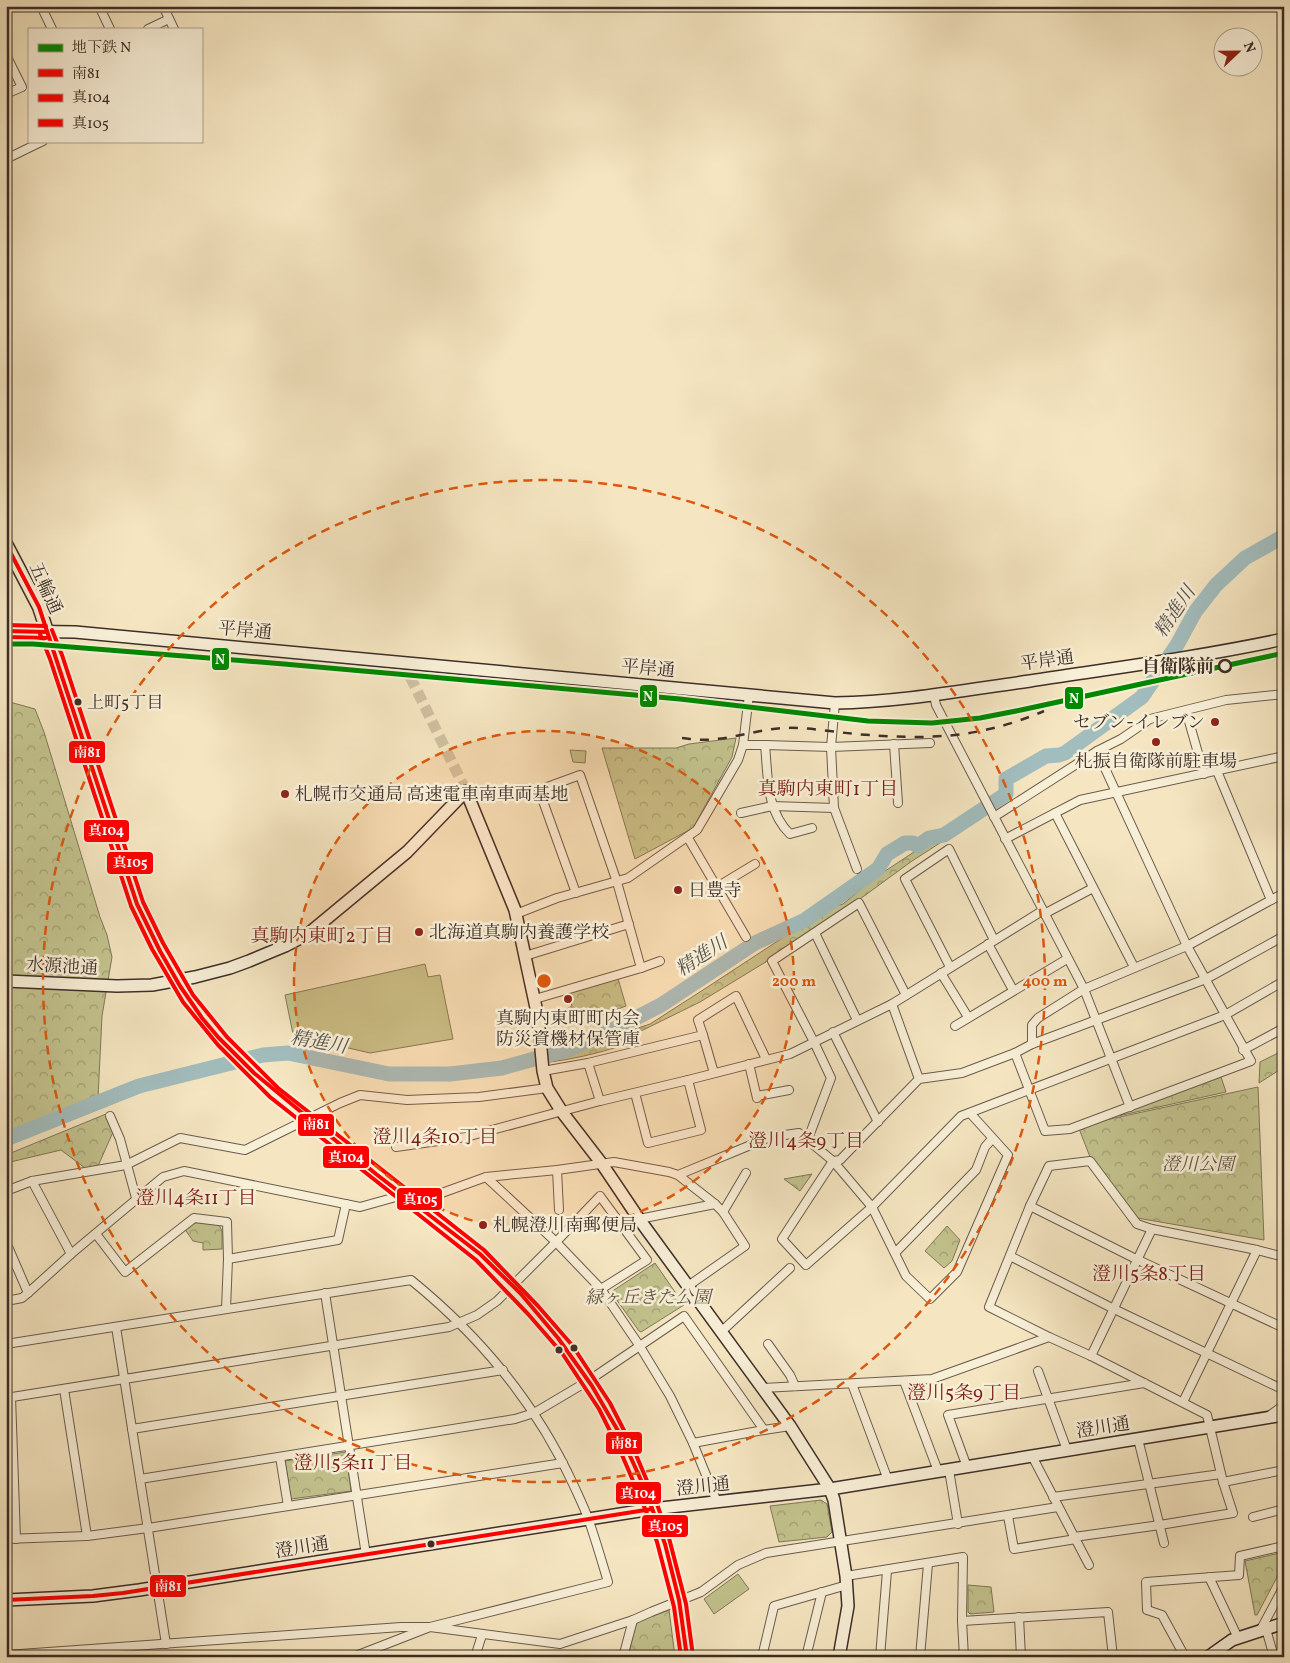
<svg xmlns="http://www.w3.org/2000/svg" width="1290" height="1663" viewBox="0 0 1290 1663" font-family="Vollkorn,'Noto Serif JP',serif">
	<defs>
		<pattern id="forest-crowns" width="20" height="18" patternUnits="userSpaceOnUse" patternTransform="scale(1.25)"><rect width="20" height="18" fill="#c3c38e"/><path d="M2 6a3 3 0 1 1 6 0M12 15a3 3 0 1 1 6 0" fill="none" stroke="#a09f74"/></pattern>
	</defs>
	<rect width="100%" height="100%" fill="#f5e6c1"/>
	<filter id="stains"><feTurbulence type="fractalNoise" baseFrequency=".004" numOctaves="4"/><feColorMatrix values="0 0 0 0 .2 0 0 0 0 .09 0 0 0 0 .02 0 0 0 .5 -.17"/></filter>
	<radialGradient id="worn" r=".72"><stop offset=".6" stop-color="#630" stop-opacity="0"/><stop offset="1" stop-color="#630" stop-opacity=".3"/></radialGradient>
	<g fill="#c3c38e" stroke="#80785b">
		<path d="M425,964L428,977L440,975L453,1039L370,1053L344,1047L294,1039L285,995Z"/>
		<path d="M738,1574L749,1589L714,1614L704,1599Z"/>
	</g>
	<g fill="url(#forest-crowns)" stroke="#80785b">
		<path d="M6,701L35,709L44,732L100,917L107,935L112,957L102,1016L98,1098L6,1136Z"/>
		<path d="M736,738L732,757L693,828L635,859L602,748H676L689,744Z"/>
		<path d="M570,750L586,751L585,763L573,762Z"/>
		<path d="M984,806L988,812L912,861L834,918L769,960L700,1002L637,1033V1040C608,1051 580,1058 550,1062L549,1058L650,1024L703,990L828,908L843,904L876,877Z"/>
		<path d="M617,975L626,1006L599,1016L589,1014L558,1024V1014L572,1006L567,990Z"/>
		<path d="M1284,1050V1067L1259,1083L1260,1062Z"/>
		<path d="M1220,1074L1226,1092L1118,1116L1117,1111Z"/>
		<path d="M1258,1087L1264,1240L1137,1218L1090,1157L1078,1126Z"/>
		<path d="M106,1114L113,1132L98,1166L85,1168L61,1150L6,1163V1155Z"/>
		<path d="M812,1174L800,1191L784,1179Z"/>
		<path d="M195,1221L218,1223L222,1231V1249L203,1250V1243L193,1241L184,1228Z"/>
		<path d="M947,1226L960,1240L952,1261L944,1268L925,1251Z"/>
		<path d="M655,1263L684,1305L641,1332L639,1331L611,1292Z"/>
		<path d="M346,1452L351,1491L291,1499L285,1461Z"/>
		<path d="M821,1500L827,1504L832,1532L827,1537L779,1542L770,1506Z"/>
		<path d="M1284,1552V1564L1257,1615H1255L1245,1561Z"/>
		<path d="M968,1585L991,1587L994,1612L970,1614L968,1612Z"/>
		<path d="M669,1610L675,1657H628L635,1627L638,1621Z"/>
	</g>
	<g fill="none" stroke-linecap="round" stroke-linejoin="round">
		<path stroke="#a2bdbe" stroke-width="15" d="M6,1139L139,1086L263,1055L288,1053L389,1074H450L502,1068L567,1050L611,1031L661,1005L755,943L805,920L878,869L887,854L905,843H913L918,846L929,838L944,835L1006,794V779L1046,756L1059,755L1065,753L1142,697L1177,645L1195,612L1216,585L1245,558L1284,536"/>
		<path stroke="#d0c1a2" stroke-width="11" stroke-dasharray="11 5.5" stroke-linecap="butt" d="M403,662L466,791"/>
		<defs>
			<g id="street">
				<path d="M41,6L52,29"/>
				<path d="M99,6L110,29"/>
				<path d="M163,6L174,29"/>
				<path d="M148,29L169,19"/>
				<path d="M6,55L22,87L6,94"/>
				<path d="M6,159L43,141"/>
				<path d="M934,695L936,705L1084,989L1130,1107"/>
				<path d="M1186,711L1204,774"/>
				<path d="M894,744L898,803"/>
				<path d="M743,745H765C768,776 766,811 790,834L812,828"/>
				<path d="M765,745L831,747L930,743"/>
				<path d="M1097,751L1121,739L1150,719L1226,700L1284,694"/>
				<path d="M1217,771L1271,900"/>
				<path d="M834,808L857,869"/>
				<path d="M741,813L772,806L834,808L831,747L835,703"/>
				<path d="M1055,813L1134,967"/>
				<path d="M994,817L1097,751L1187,946L1251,1061L1070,1129L1045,1131L1015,1053"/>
				<path d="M688,838L746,937"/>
				<path d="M1005,839L1080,800L1284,756"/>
				<path d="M717,887L755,864"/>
				<path d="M516,914L557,898L628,878L697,830L738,760L743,745L749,695"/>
				<path d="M1044,914L1093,888"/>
				<path d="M815,933L857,1020"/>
				<path d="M1284,936L1206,979L1032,1044L1015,1053L962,1073L919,1079L840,1160L833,1161L782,1239L806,1265L872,1207L961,1116L1225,1015L1284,981"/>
				<path d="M988,944L1013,990"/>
				<path d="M525,956L629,924"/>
				<path d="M950,967L905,879L949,849L994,940"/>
				<path d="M641,968L660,961"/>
				<path d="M941,973L968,1017"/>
				<path d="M535,999L641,968L617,882L580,775L539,790L576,893"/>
				<path d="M892,1004L919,1079"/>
				<path d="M955,1026L1067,959"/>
				<path d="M833,1032L878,1122"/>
				<path d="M703,1035L714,1073"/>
				<path d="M1032,1044V1025L1038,1018L1084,989L1187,946L1284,893"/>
				<path d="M1243,1050L1284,1028"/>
				<path d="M588,1063L600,1101"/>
				<path d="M749,1064L757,1098"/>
				<path d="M543,1071L588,1063L703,1035L698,1020L736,996L766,1059"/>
				<path d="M635,1093L648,1143L701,1130L688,1080"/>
				<path d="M757,1096L789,1090"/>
				<path d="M110,1116L120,1139L136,1198"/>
				<path d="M808,1139L831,1078L814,1042L772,961L859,903L906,995"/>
				<path d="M396,1147L466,1137L600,1101L688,1080L790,1054L892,1004L1042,911"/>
				<path d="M557,1170L559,1210"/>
				<path d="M678,1175L770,1137L799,1133L833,1161L872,1207L906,1276L930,1299L957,1272L1008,1155L970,1113"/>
				<path d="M486,1177L556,1242L601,1289L639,1345L670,1396L693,1443L717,1502"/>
				<path d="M32,1181L71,1254"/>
				<path d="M6,1191L32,1181L126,1165L180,1138L245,1150L340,1103L360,1095L407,1100L479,1097L547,1088"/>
				<path d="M414,1203L486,1177L557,1170L614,1162L669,1172L678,1175L715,1204L723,1212L745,1246L688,1286"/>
				<path d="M1030,1206L1136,1259L1284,1328"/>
				<path d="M723,1212L746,1173"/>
				<path d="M639,1219L715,1204"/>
				<path d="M96,1234L125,1272L194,1218L227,1222L228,1259L226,1309"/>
				<path d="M6,1242L28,1293"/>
				<path d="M895,1253L976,1170L985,1147L992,1139"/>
				<path d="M1010,1256L1114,1309L1284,1390"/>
				<path d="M228,1259L338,1240L346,1204"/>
				<path d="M325,1293L366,1555"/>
				<path d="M6,1301L22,1298L28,1293L71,1254L163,1177L184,1171L360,1207L403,1195"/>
				<path d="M116,1327L166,1644"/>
				<path d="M722,1331L790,1268"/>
				<path d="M1049,1337L989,1307L1030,1206L1049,1166L1090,1161L1137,1224L1152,1229L1257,1250L1284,1257"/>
				<path d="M6,1344L411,1280C480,1336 537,1405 574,1486C579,1497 585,1509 589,1521C596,1541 602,1562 608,1582L430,1627H401L6,1655"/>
				<path d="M768,1344L790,1375L795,1386"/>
				<path d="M1091,1356L1152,1229"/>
				<path d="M1038,1371L1067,1450"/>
				<path d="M904,1381L938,1471"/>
				<path d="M852,1384L888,1480"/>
				<path d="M763,1388L932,1379L1049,1337L1091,1356L1207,1415L1223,1482L1284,1470"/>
				<path d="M64,1389L87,1536"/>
				<path d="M11,1397L16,1539"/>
				<path d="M6,1398L449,1327L477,1315L497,1301L556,1242L600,1196L647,1260L601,1289"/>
				<path d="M1183,1402L1257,1250"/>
				<path d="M1269,1416L1284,1405"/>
				<path d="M132,1429L503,1370"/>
				<path d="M764,1430L790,1426"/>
				<path d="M1138,1439L1164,1543"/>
				<path d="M1032,1456L1089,1565"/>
				<path d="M280,1457L288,1506"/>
				<path d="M967,1467L948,1415L1144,1383"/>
				<path d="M949,1470L958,1524"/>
				<path d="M140,1479L515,1419L534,1413L588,1381L684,1316L764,1430L693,1443"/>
				<path d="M1053,1497L1221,1474"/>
				<path d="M1008,1516L1014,1549L1076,1539"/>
				<path d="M1253,1517L1284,1509"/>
				<path d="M1074,1537L1160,1525L1233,1513L1223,1482"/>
				<path d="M6,1539L87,1536L148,1528L563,1463"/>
				<path d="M846,1576L963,1557L962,1621L1108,1612L1113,1657"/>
				<path d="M1209,1577L1238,1638"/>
				<path d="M701,1592L738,1565L766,1553L1058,1507"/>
				<path d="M1019,1617L1021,1657"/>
				<path d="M962,1621L964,1657"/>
				<path d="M1266,1629L1274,1657"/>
				<path d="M1260,1631L1284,1586"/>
				<path d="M353,1657L430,1627L560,1644L633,1620L651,1612"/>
				<path d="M475,1657L482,1635"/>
				<path d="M623,1657L633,1620"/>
				<path d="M762,1657L774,1606L847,1585"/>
				<path d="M806,1657L822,1592"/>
				<path d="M880,1657L887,1571"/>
				<path d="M920,1657L928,1564"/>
				<path d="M1185,1657L1162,1615L1147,1610L1146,1582L1239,1575L1240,1556L1284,1546"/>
			</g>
			<g id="secondary">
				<path d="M6,631L75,632L835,703C901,702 965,690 1030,681C1115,668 1200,657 1284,639"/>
				<path d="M6,981L117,986L152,985L195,977L230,968L249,961L285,946L308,934L407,852L466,791L515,910L538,1017L543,1071L547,1088L562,1112L602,1164L639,1219L790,1426L830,1489L834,1500L846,1576L848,1606L839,1657"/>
				<path d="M6,1600L93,1596L139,1590L652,1509L830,1489L1284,1415"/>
				<path d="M1208,1657L1232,1640L1284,1623"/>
			</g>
			<g id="primary">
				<path d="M6,544L39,607L137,904L157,946"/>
				<path d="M331,1138L480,1255L533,1310L567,1349L604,1406L628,1452L652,1509L663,1540L680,1606L687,1657"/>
			</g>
		</defs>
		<use href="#street" stroke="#6b5c4e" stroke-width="10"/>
		<use href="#secondary" stroke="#3d2e28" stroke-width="14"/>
		<use href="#primary" stroke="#3d2e28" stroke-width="15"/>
		<use href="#street" stroke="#f8efd7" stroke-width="8"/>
		<use href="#secondary" stroke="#f8efd7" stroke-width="11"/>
		<use href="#primary" stroke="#f5e6c1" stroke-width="12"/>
		<path stroke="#3d2e28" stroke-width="2.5" stroke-dasharray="9 9" stroke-linecap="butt" d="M682,738C693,739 705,741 716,739C739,737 761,729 784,728C808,727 833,732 856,734C927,740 978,739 1044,711"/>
		<defs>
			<path id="street-bridge" d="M651,1612L701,1592"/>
			<path id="primary-bridge" d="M157,946C177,979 196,1012 222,1041C253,1078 293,1107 331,1138"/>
		</defs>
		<use href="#street-bridge" stroke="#6b5c4e" stroke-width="10" stroke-linecap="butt"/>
		<use href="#primary-bridge" stroke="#3d2e28" stroke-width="15" stroke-linecap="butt"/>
		<use href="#street-bridge" stroke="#f8efd7" stroke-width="8"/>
		<use href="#primary-bridge" stroke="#f5e6c1" stroke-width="12"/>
		<defs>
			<g id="bus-1">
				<path d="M6,544L39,607L137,904L160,951L180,986L202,1018L218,1037L254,1073L376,1174L480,1254L521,1294L558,1338L592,1386L621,1436L645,1489L665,1544L679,1600L687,1657"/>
				<path d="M6,631L46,632"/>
				<path d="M6,1600L93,1596L123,1593L652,1509"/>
			</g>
			<g id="bus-2">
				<path d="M40,634L50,659L131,906L152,949L183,1002L218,1045L270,1097L476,1260L528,1314L562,1353L599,1409L622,1455L646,1511L657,1542L674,1607L681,1657"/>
				<path d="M6,637L46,638"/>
			</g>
			<g id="bus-3">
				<path d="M6,625L46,626"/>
				<path d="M52,630L62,655L143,902L163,943L193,995L227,1037L278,1088L484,1250L538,1306L572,1345L610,1403L634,1450L658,1507L669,1538L686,1604L693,1656"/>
			</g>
		</defs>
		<use href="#bus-1" stroke="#f8efd7" stroke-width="8"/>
		<use href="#bus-2" stroke="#f8efd7" stroke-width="8"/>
		<use href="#bus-3" stroke="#f8efd7" stroke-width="8"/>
		<use href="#bus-1" stroke="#f00" stroke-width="4"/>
		<use href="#bus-2" stroke="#f00" stroke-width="4"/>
		<use href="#bus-3" stroke="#f00" stroke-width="4"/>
		<defs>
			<path id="metro-1" d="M6,644H33L284,664L680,699L868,721L932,723L980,718L1021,710L1284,653"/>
		</defs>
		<use href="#metro-1" stroke="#f8efd7" stroke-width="9"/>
		<use href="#metro-1" stroke="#080" stroke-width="5"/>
	</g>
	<circle cx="544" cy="981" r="250" fill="#df570d" fill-opacity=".12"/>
	<g fill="none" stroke="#df570d" stroke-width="2.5" stroke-dasharray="9 6">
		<circle cx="544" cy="981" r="250"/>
		<circle cx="544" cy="981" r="501"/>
	</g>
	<circle fill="#f8efd7" stroke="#3d2e28" stroke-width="2.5" cx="1225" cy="666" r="6"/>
	<g fill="#3d2e28" stroke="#f8efd7" stroke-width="2">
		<circle cx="78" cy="702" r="4.5"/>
		<circle cx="574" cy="1348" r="4.5"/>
		<circle cx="559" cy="1350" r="4.5"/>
		<circle cx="431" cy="1544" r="4.5"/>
	</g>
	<g fill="#8f2418" stroke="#f8efd7" stroke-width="2">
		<circle cx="1215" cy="722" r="5"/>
		<circle cx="1156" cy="742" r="5"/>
		<circle cx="285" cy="794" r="5"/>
		<circle cx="678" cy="890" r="5"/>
		<circle cx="419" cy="932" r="5"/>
		<circle cx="568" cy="999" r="5"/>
		<circle cx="483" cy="1225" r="5"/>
	</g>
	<g text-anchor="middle" stroke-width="5" stroke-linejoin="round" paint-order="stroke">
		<g font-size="17" fill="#3d2e28" stroke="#f8efd7" text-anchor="start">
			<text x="87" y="708">上町5丁目</text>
		</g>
		<g font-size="18" fill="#3d2e28" stroke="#f8efd7">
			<text transform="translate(46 588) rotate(66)" y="6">五輪通</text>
			<text transform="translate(245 630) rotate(5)" y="6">平岸通</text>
			<text transform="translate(1047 660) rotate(-8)" y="6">平岸通</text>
			<text transform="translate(648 668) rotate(5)" y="6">平岸通</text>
			<text transform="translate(62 966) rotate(3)" y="6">水源池通</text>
			<text transform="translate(1103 1427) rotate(-9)" y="6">澄川通</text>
			<text transform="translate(703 1486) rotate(-6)" y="6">澄川通</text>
			<text transform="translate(302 1547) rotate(-9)" y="6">澄川通</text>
		</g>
		<g font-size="18" font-weight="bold" fill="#3d2e28" stroke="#f8efd7" text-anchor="end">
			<text x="1214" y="672">自衛隊前</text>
		</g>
		<g font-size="18" fill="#3d2e28" stroke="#f8efd7" text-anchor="start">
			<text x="1205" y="728" text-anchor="end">セブン-イレブン</text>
			<text x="1156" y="767" text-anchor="middle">札振自衛隊前駐車場</text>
			<text x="295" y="800">札幌市交通局 高速電車南車両基地</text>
			<text x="688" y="896">日豊寺</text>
			<text x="429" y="938">北海道真駒内養護学校</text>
			<text x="568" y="1024" text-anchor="middle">真駒内東町町内会<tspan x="568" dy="21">防災資機材保管庫</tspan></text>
			<text x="493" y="1231">札幌澄川南郵便局</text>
		</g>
		<g font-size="18" font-style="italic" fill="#5e5342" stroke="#f8efd7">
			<text x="1198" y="1170">澄川公園</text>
			<text x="648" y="1303">緑ヶ丘きた公園</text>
		</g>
		<g font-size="19" font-style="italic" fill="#56524e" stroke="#f8efd7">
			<text transform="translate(1174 611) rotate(-56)" y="7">精進川</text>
			<text transform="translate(701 955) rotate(-33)" y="7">精進川</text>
			<text transform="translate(319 1041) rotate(10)" y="7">精進川</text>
		</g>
		<g font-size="19" fill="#7a1f14" stroke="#f8efd7">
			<text x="828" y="795">真駒内東町1丁目</text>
			<text x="322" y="942">真駒内東町2丁目</text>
			<text x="435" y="1143">澄川4条10丁目</text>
			<text x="806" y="1147">澄川4条9丁目</text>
			<text x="196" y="1204">澄川4条11丁目</text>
			<text x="1149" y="1280">澄川5条8丁目</text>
			<text x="964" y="1399">澄川5条9丁目</text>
			<text x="353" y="1469">澄川5条11丁目</text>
		</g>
	</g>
	<circle cx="544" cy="981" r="8" fill="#df570d" stroke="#f8efd7" stroke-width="2.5"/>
	<g font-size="15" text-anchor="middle" font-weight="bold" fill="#df570d" stroke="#f8efd7" stroke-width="5" stroke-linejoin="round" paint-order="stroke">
		<text x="794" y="986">200 m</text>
		<text x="1045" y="986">400 m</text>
	</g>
	<g stroke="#f8efd7" stroke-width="2">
		<rect x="211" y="647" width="19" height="24" rx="5" fill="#080"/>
		<rect x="639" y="684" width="19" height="24" rx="5" fill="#080"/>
		<rect x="1064" y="686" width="20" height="24" rx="5" fill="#080"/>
		<rect x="68" y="740" width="38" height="24" rx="5" fill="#f00"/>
		<rect x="83" y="819" width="47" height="24" rx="5" fill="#f00"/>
		<rect x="106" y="851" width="48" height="24" rx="5" fill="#f00"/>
		<rect x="297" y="1113" width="38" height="24" rx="5" fill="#f00"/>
		<rect x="322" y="1145" width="48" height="24" rx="5" fill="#f00"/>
		<rect x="396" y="1187" width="47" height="24" rx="5" fill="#f00"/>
		<rect x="605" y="1431" width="38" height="24" rx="5" fill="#f00"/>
		<rect x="615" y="1481" width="47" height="24" rx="5" fill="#f00"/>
		<rect x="641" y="1514" width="48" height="24" rx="5" fill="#f00"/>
		<rect x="149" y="1574" width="38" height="24" rx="5" fill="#f00"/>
	</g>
	<g font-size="14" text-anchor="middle" font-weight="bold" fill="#fff">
		<text x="220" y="664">N</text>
		<text x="648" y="701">N</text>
		<text x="1074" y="703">N</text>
		<text x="87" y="757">南81</text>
		<text x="106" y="835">真104</text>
		<text x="130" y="867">真105</text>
		<text x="316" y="1129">南81</text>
		<text x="346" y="1162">真104</text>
		<text x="420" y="1204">真105</text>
		<text x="624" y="1448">南81</text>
		<text x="638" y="1498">真104</text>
		<text x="665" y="1531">真105</text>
		<text x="168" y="1591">南81</text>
	</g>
	<rect width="1290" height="1663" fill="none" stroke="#f5e6c1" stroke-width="25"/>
	<rect x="8" y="8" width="1275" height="1648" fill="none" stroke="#3d2e28" stroke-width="2.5"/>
	<rect x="12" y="12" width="1265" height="1638" fill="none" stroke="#3d2e28"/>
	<rect x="28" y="28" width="175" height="115" fill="#f8efd7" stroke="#ada291"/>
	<rect x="38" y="44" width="25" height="8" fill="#008800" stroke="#ada291"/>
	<text x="72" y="52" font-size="15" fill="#3d2e28">地下鉄 N</text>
	<rect x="38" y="69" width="25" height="8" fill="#ff0000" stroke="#ada291"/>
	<text x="72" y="78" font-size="15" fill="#3d2e28">南81</text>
	<rect x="38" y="94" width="25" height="8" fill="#ff0000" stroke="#ada291"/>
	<text x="72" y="102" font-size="15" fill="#3d2e28">真104</text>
	<rect x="38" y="119" width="25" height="8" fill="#ff0000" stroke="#ada291"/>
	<text x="72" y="128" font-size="15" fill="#3d2e28">真105</text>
	<g transform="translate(1238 52) rotate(68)"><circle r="24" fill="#f8efd7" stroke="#ada291"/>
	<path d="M0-4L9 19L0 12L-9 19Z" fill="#8f2418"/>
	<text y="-8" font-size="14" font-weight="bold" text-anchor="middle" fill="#3d2e28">N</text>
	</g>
	<rect width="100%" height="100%" filter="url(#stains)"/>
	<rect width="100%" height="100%" fill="url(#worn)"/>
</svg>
